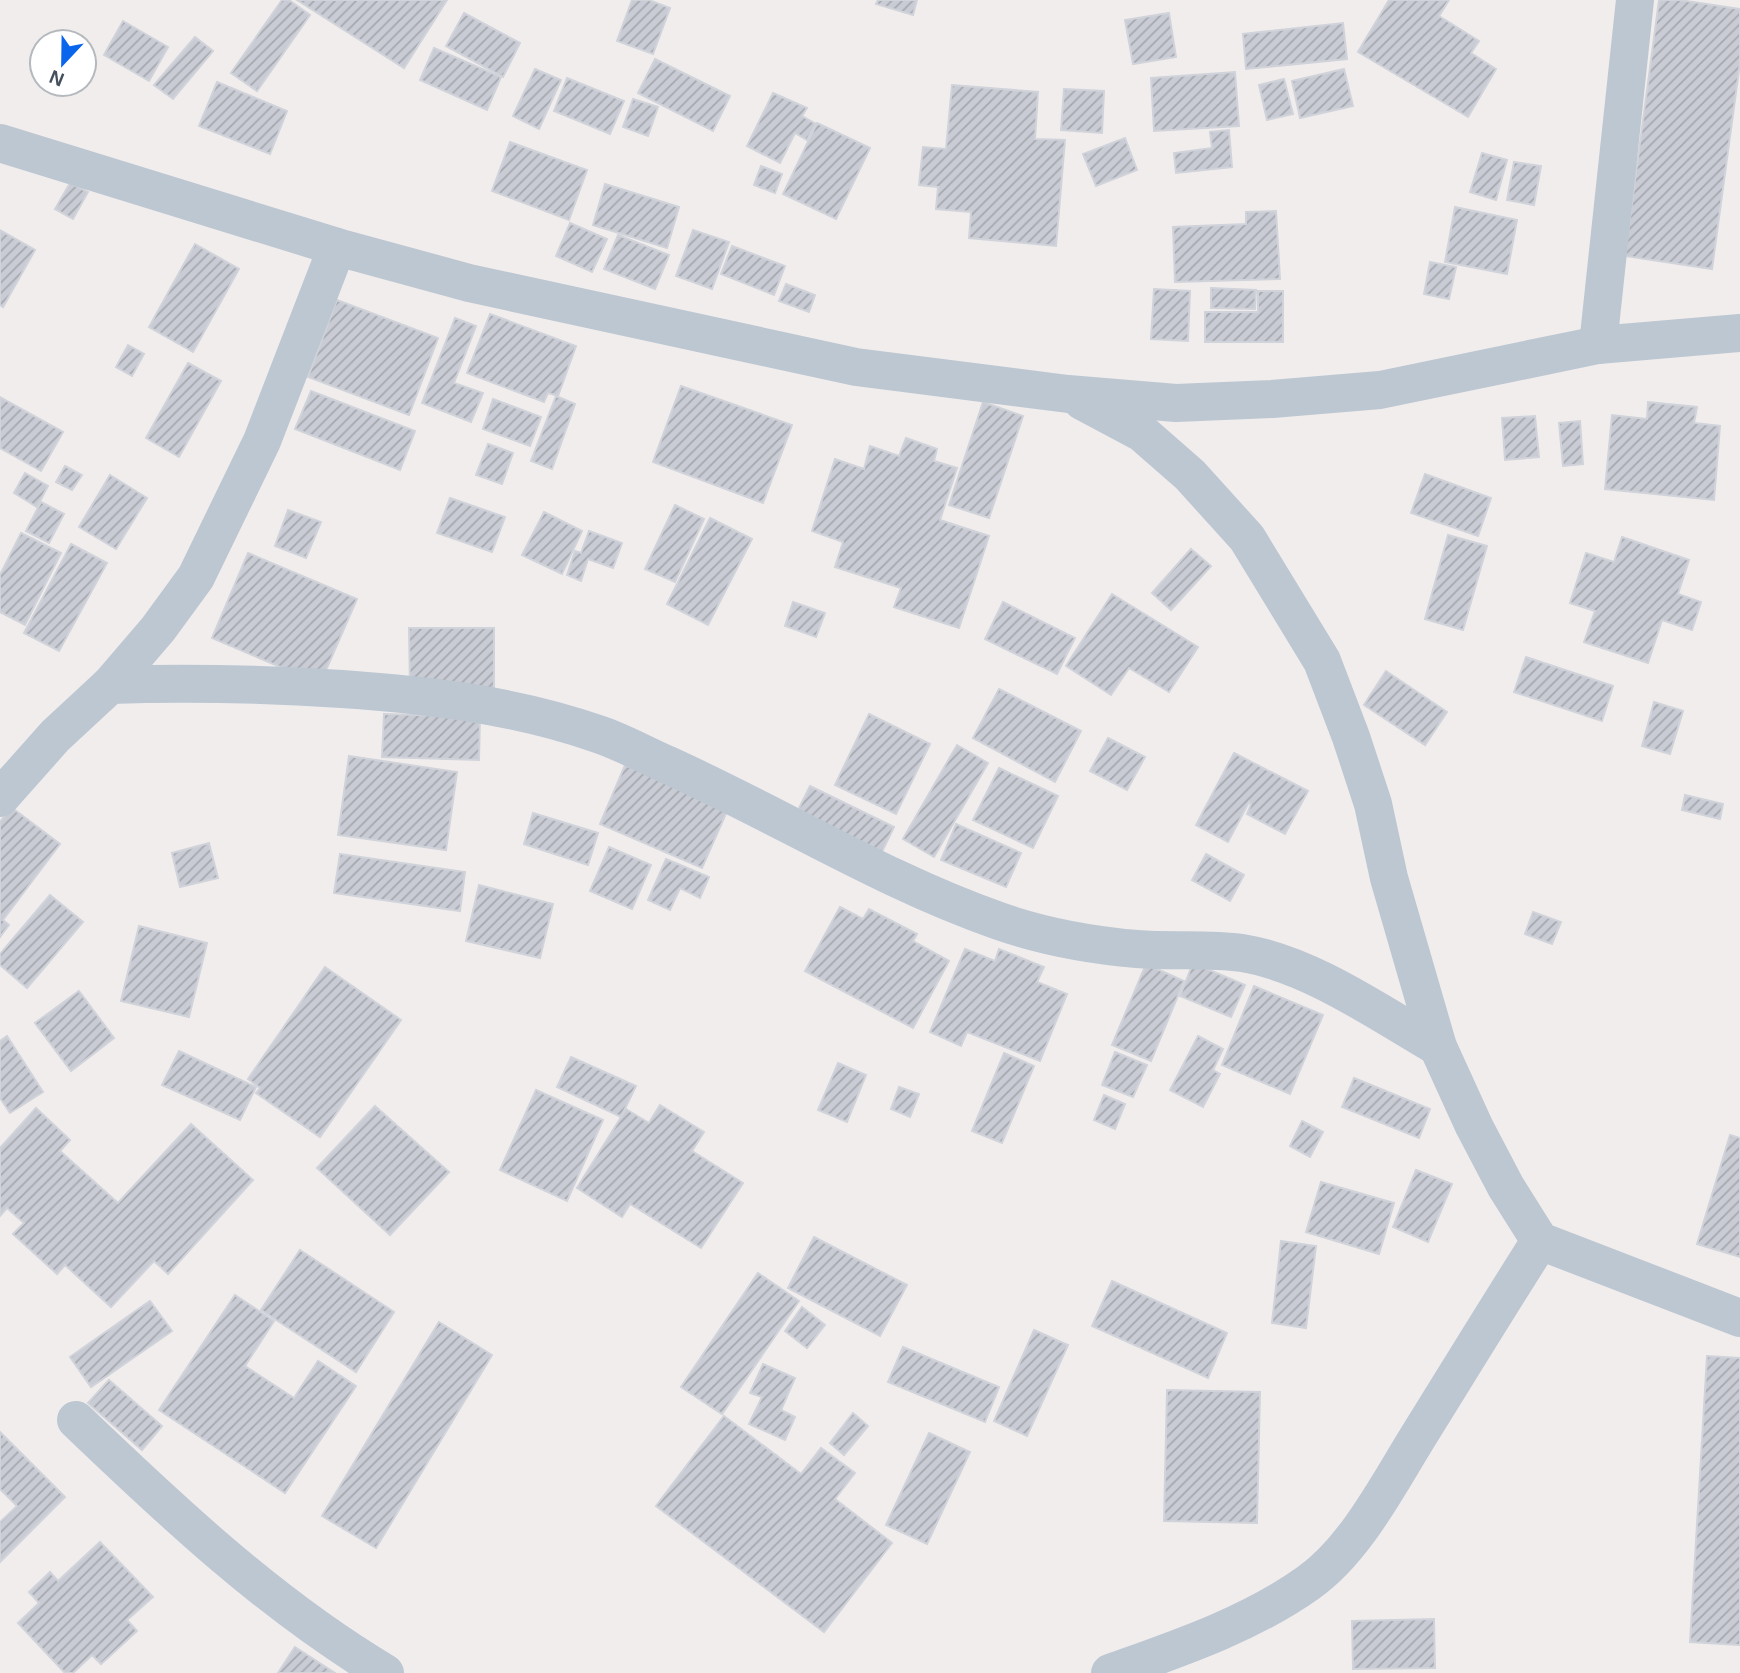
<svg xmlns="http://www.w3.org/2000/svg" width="1740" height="1673" viewBox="0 0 1740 1673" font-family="Arial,sans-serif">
	<defs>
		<pattern id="building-hatch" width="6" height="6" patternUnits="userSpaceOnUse" patternTransform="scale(1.75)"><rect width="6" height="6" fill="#c9ccd4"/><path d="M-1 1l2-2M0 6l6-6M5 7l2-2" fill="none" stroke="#a5a8af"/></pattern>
	</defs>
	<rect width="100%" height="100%" fill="#f1eded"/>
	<g fill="url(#building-hatch)" stroke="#d1d3da" stroke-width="2">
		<path d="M282,0H289L310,15L257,91L231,73Z"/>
		<path d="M297,0H447L404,68Z"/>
		<path d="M632,0H649L670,8L653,54L617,41Z"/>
		<path d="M878,0H917L913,15L876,4Z"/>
		<path d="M1389,0H1449L1439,16L1479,41L1471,53L1496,69L1468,117L1358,52Z"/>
		<path d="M1659,0H1680L1740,9V63L1712,269L1625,256Z"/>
		<path d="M464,13L520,43L503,77L446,46Z"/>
		<path d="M1169,13L1176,57L1133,64L1125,20Z"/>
		<path d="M123,21L168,47L149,81L104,55Z"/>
		<path d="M1343,23L1347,59L1246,69L1243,34Z"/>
		<path d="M195,37L213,51L173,99L154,85Z"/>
		<path d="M434,48L501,77L487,110L420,80Z"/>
		<path d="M655,59L730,96L713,131L638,93Z"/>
		<path d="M535,69L561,80L539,129L513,116Z"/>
		<path d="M1344,69L1353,106L1300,118L1292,81Z"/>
		<path d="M1235,72L1239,126L1154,131L1151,78Z"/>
		<path d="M567,78L624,101L610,134L554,111Z"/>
		<path d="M1284,79L1293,114L1267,120L1259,85Z"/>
		<path d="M217,82L287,111L270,154L199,126Z"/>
		<path d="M952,85L1038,92L1035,139L1065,140L1056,246L969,238L971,212L936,209L938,187L919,185L923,147L946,149Z"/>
		<path d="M1064,89L1104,91L1102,133L1061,130Z"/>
		<path d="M773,93L807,108L802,116L816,124L807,140L795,133L780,163L747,146Z"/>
		<path d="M633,99L658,107L648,136L623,127Z"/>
		<path d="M817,123L870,148L836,219L783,194Z"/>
		<path d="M1229,130L1232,167L1176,173L1174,153L1212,148L1210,132Z"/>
		<path d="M1125,138L1137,170L1096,186L1083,154Z"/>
		<path d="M510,142L587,170L569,220L492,191Z"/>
		<path d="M1482,153L1507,160L1496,200L1470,192Z"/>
		<path d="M1514,162L1541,166L1534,205L1507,200Z"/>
		<path d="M761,166L782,174L775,193L754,185Z"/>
		<path d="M70,183L88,192L73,219L55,209Z"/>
		<path d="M605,184L679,207L667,248L593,225Z"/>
		<path d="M1455,207L1517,220L1507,274L1445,262Z"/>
		<path d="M1276,211L1280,279L1175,282L1173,227L1246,224V212Z"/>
		<path d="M570,223L607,239L592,272L556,256Z"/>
		<path d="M0,230L35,250L3,307L0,305Z"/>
		<path d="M693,230L729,242L712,289L676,276Z"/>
		<path d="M618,235L669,255L655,289L604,269Z"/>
		<path d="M195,244L239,269L193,352L149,327Z"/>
		<path d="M732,246L785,266L774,295L721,274Z"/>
		<path d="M1430,262L1456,267L1449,299L1424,294Z"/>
		<path d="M786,284L815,295L809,312L779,301Z"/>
		<path d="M1211,288L1256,290L1255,309L1211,308Z"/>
		<path d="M1154,289L1190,291L1188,341L1151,339Z"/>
		<path d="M1258,291H1283V342H1205V312H1258Z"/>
		<path d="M337,300L438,338L409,415L308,377Z"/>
		<path d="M490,314L576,346L558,396L548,393L544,402L467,373Z"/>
		<path d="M455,318L476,326L454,383L483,393L471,422L422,403Z"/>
		<path d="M128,345L144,354L132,376L116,367Z"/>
		<path d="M188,363L221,381L179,457L146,438Z"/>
		<path d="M681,386L792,425L763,503L653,462Z"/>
		<path d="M311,391L415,431L400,470L295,429Z"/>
		<path d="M556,396L575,404L552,469L531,461Z"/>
		<path d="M0,397L63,432L41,471L0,448Z"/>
		<path d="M493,399L541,417L530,446L483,429Z"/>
		<path d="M983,402L1023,416L989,518L949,505Z"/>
		<path d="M1648,402L1697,407L1694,423L1720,426L1714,500L1605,489L1612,415L1647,419Z"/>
		<path d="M1535,416L1539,457L1505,460L1502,418Z"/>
		<path d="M1580,421L1583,464L1563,466L1559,423Z"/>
		<path d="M906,438L937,449L934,461L957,468L940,520L989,536L959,628L894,607L901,588L835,567L843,542L812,531L835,459L864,469L870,446L899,456Z"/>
		<path d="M488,444L513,453L502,484L476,475Z"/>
		<path d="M65,466L82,475L72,490L56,482Z"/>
		<path d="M25,473L48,486L37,507L14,493Z"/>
		<path d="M1425,474L1491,498L1478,536L1411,513Z"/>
		<path d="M110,475L147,498L116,549L79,527Z"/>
		<path d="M450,498L505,517L492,552L437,533Z"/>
		<path d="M41,502L64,514L49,543L26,531Z"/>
		<path d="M675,505L704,519L675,582L645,569Z"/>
		<path d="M288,510L321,522L306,558L275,546Z"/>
		<path d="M544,512L582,531L562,574L522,555Z"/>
		<path d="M710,518L752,539L708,625L667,604Z"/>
		<path d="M589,531L622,543L613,568L588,559L581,581L567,575L575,551L581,553Z"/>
		<path d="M21,533L61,553L25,625L0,612V575Z"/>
		<path d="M1448,535L1487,546L1463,630L1425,619Z"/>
		<path d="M1622,537L1689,560L1678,594L1701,602L1692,630L1662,620L1648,663L1584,642L1595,611L1570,603L1586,553L1614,562Z"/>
		<path d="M71,544L107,563L59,651L24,633Z"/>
		<path d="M1191,549L1211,566L1171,610L1152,593Z"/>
		<path d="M248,553L357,599L320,684L212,638Z"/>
		<path d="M1112,594L1198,647L1169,692L1129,668L1111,695L1066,666Z"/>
		<path d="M793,602L825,613L816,637L785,626Z"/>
		<path d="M1003,602L1075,638L1057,674L985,639Z"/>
		<path d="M409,628H494V691H410Z"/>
		<path d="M1526,657L1613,686L1602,721L1514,692Z"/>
		<path d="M1386,671L1447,712L1425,745L1364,705Z"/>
		<path d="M999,689L1081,731L1055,782L973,738Z"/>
		<path d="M1654,702L1683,711L1670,754L1642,746Z"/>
		<path d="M384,714L480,717L479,760L382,757Z"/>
		<path d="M869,714L930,744L896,814L835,785Z"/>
		<path d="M1108,738L1145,757L1127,790L1090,771Z"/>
		<path d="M957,745L988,763L934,857L903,839Z"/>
		<path d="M1234,753L1308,791L1285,834L1247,814L1251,804L1249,802L1228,842L1196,825Z"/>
		<path d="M349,756L457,772L446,850L338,835Z"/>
		<path d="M625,765L728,809L702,868L600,824Z"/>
		<path d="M999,768L1058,796L1033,848L973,820Z"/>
		<path d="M810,786L894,827L880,856L796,814Z"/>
		<path d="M1685,795L1723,804L1720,819L1682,810Z"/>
		<path d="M11,807L60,844L3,920L9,925L0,937V822Z"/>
		<path d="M533,813L598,833L588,865L524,844Z"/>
		<path d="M956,824L1021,853L1006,887L941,860Z"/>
		<path d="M209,843L218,878L180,887L172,853Z"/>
		<path d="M609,847L651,865L632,909L590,891Z"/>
		<path d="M340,854L465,872L460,911L334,893Z"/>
		<path d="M1206,854L1244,875L1230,901L1192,880Z"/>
		<path d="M666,859L709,877L700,898L680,888L670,910L648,900Z"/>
		<path d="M479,885L553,904L540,958L466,941Z"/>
		<path d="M50,895L83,922L27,988L0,965V954Z"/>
		<path d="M840,907L863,919L869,909L917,934L913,941L949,961L913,1028L805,971Z"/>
		<path d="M1533,912L1561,922L1552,944L1525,934Z"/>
		<path d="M139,926L207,943L189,1017L121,1001Z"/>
		<path d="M965,949L995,961L999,949L1044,967L1037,982L1067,994L1040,1061L967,1032L961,1046L930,1032Z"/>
		<path d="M1193,963L1245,985L1231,1017L1180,996Z"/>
		<path d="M1146,964L1184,981L1151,1061L1112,1045Z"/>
		<path d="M325,967L401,1020L320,1137L256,1093L260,1088L248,1079Z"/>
		<path d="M1254,986L1323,1015L1290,1094L1222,1065Z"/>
		<path d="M79,991L114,1038L71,1071L35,1023Z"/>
		<path d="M7,1036L43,1092L10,1113L0,1098V1041Z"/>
		<path d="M1198,1036L1223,1049L1213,1070L1220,1074L1203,1107L1170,1090Z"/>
		<path d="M179,1051L256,1087L240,1120L162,1085Z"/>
		<path d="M1115,1052L1147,1065L1133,1097L1102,1085Z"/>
		<path d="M1004,1053L1034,1066L1002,1143L972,1131Z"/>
		<path d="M571,1057L636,1086L621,1117L557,1087Z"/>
		<path d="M838,1063L866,1075L847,1122L818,1110Z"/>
		<path d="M1354,1078L1430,1109L1419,1138L1342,1107Z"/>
		<path d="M899,1087L919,1094L910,1117L891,1109Z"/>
		<path d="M536,1090L603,1120L567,1201L500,1170Z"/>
		<path d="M1104,1095L1125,1104L1115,1129L1094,1120Z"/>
		<path d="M660,1105L704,1132L692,1151L743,1183L701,1248L630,1204L622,1217L577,1188L626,1109L649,1123Z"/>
		<path d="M375,1106L449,1172L390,1235L317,1168Z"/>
		<path d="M36,1108L70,1140L60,1151L118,1203L191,1124L253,1180L168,1274L154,1261L111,1307L65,1265L57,1274L13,1234L24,1223L7,1208L0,1216V1148Z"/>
		<path d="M1302,1121L1323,1132L1310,1157L1290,1146Z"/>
		<path d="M1730,1135L1740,1138V1257L1697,1244Z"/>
		<path d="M1416,1170L1452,1184L1428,1242L1393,1227Z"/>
		<path d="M1321,1182L1394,1203L1379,1254L1306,1232Z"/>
		<path d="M814,1237L907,1285L880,1336L788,1288Z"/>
		<path d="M1281,1241L1316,1246L1306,1328L1272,1323Z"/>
		<path d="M300,1250L394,1312L356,1372L261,1310Z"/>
		<path d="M758,1273L799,1301L722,1414L681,1387Z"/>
		<path d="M1112,1281L1227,1333L1208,1378L1092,1326Z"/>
		<path d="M235,1295L274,1321L245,1366L294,1398L318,1361L356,1386L285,1493L159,1410Z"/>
		<path d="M150,1301L172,1331L91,1387L70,1357Z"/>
		<path d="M802,1307L825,1325L807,1348L785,1331Z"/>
		<path d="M439,1322L492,1355L376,1548L322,1516Z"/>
		<path d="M1034,1330L1068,1345L1027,1436L994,1421Z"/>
		<path d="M903,1347L999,1387L985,1422L888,1382Z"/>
		<path d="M1707,1356L1740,1358V1645L1690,1642Z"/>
		<path d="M763,1364L795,1378L781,1410L795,1417L785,1440L749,1424L762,1397L750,1393Z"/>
		<path d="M109,1380L162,1426L142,1450L88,1403Z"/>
		<path d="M1167,1390L1260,1392L1257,1523L1164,1521Z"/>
		<path d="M853,1413L868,1426L844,1455L830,1443Z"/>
		<path d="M724,1416L801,1474L821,1448L855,1473L835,1499L892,1543L824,1632L656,1506Z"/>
		<path d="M0,1432L65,1497L0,1562V1522L17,1506L0,1489Z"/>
		<path d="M929,1433L970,1452L927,1544L886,1525Z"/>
		<path d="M100,1542L153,1597L127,1620L137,1631L101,1664L92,1655L73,1673H65L18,1623L39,1603L29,1592L50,1572L58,1581Z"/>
		<path d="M1434,1619L1435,1668L1353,1669L1352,1621Z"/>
		<path d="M295,1647L335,1673H278Z"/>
	</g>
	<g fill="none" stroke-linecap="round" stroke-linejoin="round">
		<g stroke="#bdc7d1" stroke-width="38">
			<path d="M0,143L337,247L469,283L856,367L1068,394L1176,403L1272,399L1380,390L1598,345L1740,333"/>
			<path d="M1598,345L1635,0"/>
			<path d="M1082,401L1142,433L1190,475L1247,538L1322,661L1351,737L1373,804L1389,878L1438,1047L1474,1126L1506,1187L1540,1241L1740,1318"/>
			<path d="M110,685C188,682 263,684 342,689C428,695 515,705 598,734C622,742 645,755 668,765C779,815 884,881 999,921C1042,936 1091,945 1137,949C1172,952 1208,948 1242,953C1310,964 1379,1013 1438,1047"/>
			<path d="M0,798L55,736L110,685L158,629L196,577L262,441L337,247"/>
			<path d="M76,1420C172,1512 271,1605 385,1673"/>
			<path d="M1110,1673C1177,1649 1249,1625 1308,1583C1354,1551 1387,1487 1416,1440C1457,1374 1498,1307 1540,1241"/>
		</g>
	</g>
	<g transform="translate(63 63) rotate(202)"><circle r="33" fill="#ffffff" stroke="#b4b9be" stroke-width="2"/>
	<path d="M0-5L12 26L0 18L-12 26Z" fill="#0a65ed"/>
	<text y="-10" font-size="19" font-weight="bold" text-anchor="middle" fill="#44505d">N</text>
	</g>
</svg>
